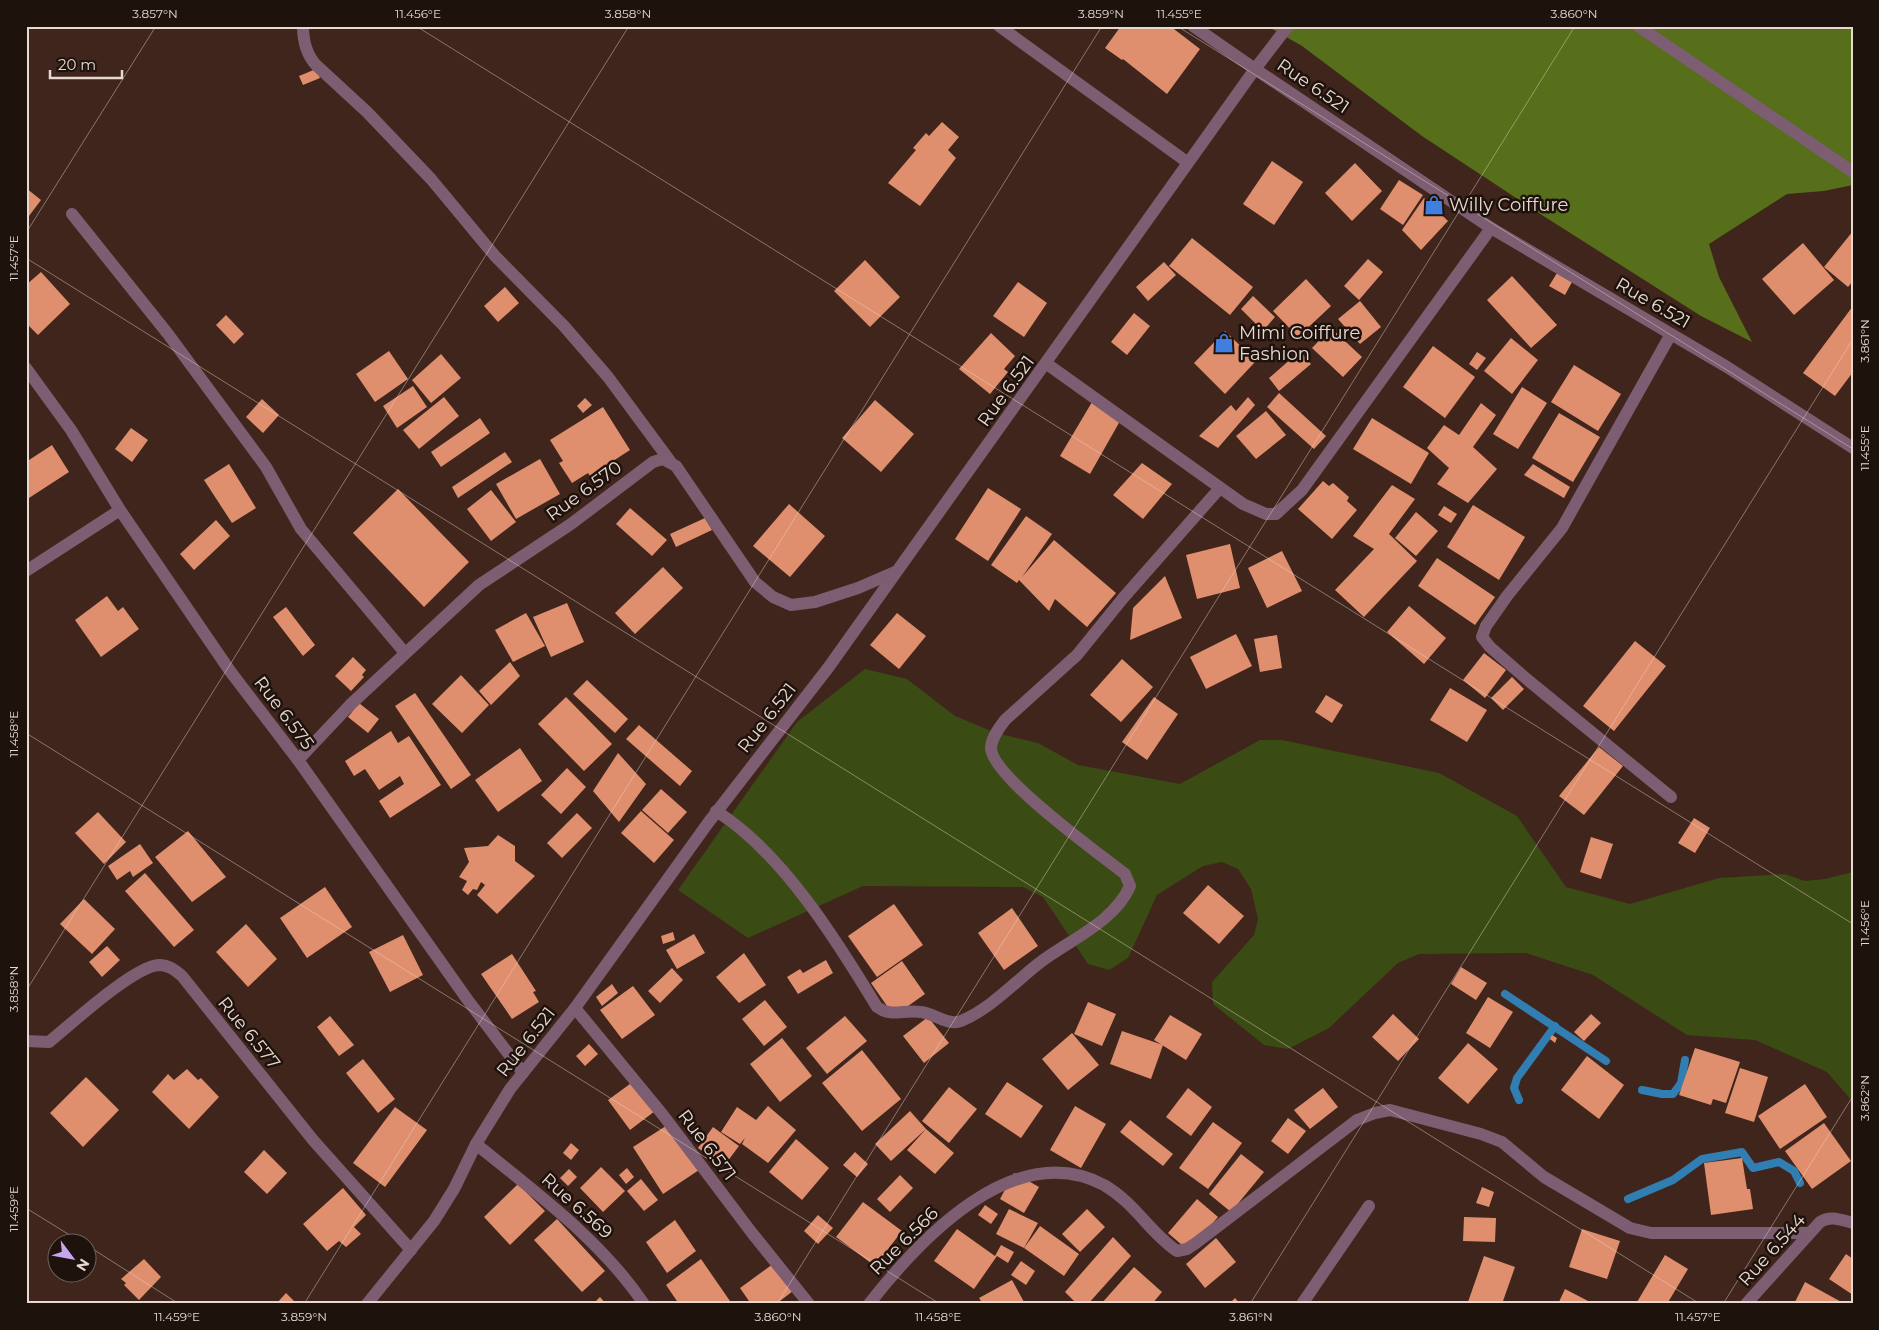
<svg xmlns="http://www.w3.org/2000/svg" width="1879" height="1330" viewBox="0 0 1879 1330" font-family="Montserrat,sans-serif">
	<rect width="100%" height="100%" fill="#3f251b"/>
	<path fill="#3b4b14" d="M865,669L907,679L955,716L996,733L1038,743L1078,765L1180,784L1260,740H1282L1439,773L1517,816L1566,887L1630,904L1719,878L1784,874L1805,881L1825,879L1853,872V1102L1827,1072L1755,1040L1687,1035L1593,975L1526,953L1419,954L1398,963L1329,1028L1288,1049L1264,1045L1213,1004L1212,982L1254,935L1258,919L1251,889L1238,869L1222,862L1203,866L1157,895L1128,958L1109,970L1088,964L1043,897L1023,887L863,886L748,938L678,890L797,722Z"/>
	<path fill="#576e1b" d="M1267,26H1853V185L1824,191L1787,194L1709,244L1719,277L1752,342L1701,316L1545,217L1422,136L1302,46Z"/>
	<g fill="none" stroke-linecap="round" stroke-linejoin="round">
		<g stroke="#317eb2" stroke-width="8">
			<path d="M1505,994L1606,1061"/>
			<path d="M1642,1090L1662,1094H1673L1681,1083L1685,1060"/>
			<path d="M1519,1100L1514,1088L1517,1078L1555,1026"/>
			<path d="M1628,1199L1673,1180L1702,1159L1742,1152L1753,1168L1779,1162L1794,1171L1800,1183"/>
		</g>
	</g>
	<g fill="#e08f6e">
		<path d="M1121,26H1170L1200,49L1167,94L1123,59L1122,60L1105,48Z"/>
		<path d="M316,69L320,78L303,85L299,76Z"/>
		<path d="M942,122L959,137L948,150L956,158L920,206L888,183L916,150L913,148L926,133L929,136Z"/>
		<path d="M1272,161L1303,182L1274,225L1243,204Z"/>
		<path d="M1355,163L1382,191L1352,221L1325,193Z"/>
		<path d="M1399,180L1423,195L1403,225L1380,209Z"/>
		<path d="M26,188L41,200L26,220Z"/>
		<path d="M1424,198L1448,221L1421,250L1402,230Z"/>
		<path d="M1429,199L1442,210L1440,212L1427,201Z"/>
		<path d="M1853,231V281L1848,287L1824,267Z"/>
		<path d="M1192,238L1253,287L1230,315L1169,266Z"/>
		<path d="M1803,243L1834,280L1794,315L1762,279Z"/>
		<path d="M1368,259L1383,272L1359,300L1344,286Z"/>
		<path d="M865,260L900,297L870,327L834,291Z"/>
		<path d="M1164,262L1176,275L1148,301L1136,287Z"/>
		<path d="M41,272L70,304L38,335L26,323V285Z"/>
		<path d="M1557,273L1572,282L1565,295L1549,286Z"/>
		<path d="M1512,276L1557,325L1531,348L1487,300Z"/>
		<path d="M1306,279L1331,306L1298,337L1273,311Z"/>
		<path d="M1018,282L1047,303L1024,337L993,316Z"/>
		<path d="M505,287L519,303L498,322L484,306Z"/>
		<path d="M1253,296L1275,317L1263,331L1241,309Z"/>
		<path d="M1360,301L1381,327L1360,344L1338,319Z"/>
		<path d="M1853,306V372L1835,396L1803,373Z"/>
		<path d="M1134,313L1150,326L1127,355L1111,342Z"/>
		<path d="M226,315L244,334L234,344L216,325Z"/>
		<path d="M1331,328L1362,357L1343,377L1312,348Z"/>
		<path d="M1225,331L1256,361L1225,394L1194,363Z"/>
		<path d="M991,333L1015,356L1004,369L1008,372L990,394L959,369Z"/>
		<path d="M1511,338L1538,360L1512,394L1484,371Z"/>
		<path d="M1433,346L1475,377L1445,418L1403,387Z"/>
		<path d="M389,351L408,379L375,402L356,374Z"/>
		<path d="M1300,351L1311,364L1279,391L1269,378Z"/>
		<path d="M1477,352L1486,358L1477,370L1469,364Z"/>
		<path d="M441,354L461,378L431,403L412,380Z"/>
		<path d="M1574,365L1621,394L1598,431L1551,402Z"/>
		<path d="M413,386L427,407L397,428L383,406Z"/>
		<path d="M1522,387L1547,403L1518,449L1493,434Z"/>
		<path d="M1279,393L1326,436L1314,449L1267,407Z"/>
		<path d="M444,397L459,416L419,449L403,430Z"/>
		<path d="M1095,397L1124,414L1090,474L1060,456Z"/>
		<path d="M1248,397L1255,405L1218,448L1199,436L1231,405L1236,411Z"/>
		<path d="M585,398L592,405L583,413L577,406Z"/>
		<path d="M262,399L279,415L263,433L246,417Z"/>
		<path d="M875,400L914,434L881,472L842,438Z"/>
		<path d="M1481,403L1496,415L1473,447L1497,469L1468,503L1437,484L1449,468L1427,448L1444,425L1459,435Z"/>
		<path d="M603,407L630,450L590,476L588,473L572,483L559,463L563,461L550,440Z"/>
		<path d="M1266,411L1286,435L1256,459L1236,436Z"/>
		<path d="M1559,413L1600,437L1573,482L1532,458Z"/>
		<path d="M480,418L490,433L441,467L431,452Z"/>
		<path d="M1372,418L1429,453L1411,484L1353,449Z"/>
		<path d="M131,428L148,440L132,462L115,449Z"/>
		<path d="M52,445L69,472L29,498L26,494V462Z"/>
		<path d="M505,452L512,462L458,498L452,487Z"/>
		<path d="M540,459L560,494L516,519L496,484Z"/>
		<path d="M1142,463L1172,484L1143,519L1113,495Z"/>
		<path d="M229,464L256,508L232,523L204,480Z"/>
		<path d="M1533,464L1570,487L1564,498L1524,475Z"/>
		<path d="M1323,481L1329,486L1333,483L1349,497L1347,501L1357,510L1332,539L1298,509Z"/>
		<path d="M1392,485L1415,499L1389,534L1417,561L1364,617L1335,590L1374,549L1353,536Z"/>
		<path d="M988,488L1021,509L988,561L955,539Z"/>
		<path d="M398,489L469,562L424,607L353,533Z"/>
		<path d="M491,490L516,522L491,541L467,509Z"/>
		<path d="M789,504L825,536L790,577L753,546Z"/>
		<path d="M1473,505L1525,537L1499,580L1447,547Z"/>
		<path d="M1444,506L1457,514L1451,523L1438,515Z"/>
		<path d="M630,508L667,540L652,556L616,524Z"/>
		<path d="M1416,512L1438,531L1416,556L1395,538Z"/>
		<path d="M1026,516L1052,534L1022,577L1054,540L1116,593L1087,627L1055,599L1049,611L1019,580L1017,583L991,565Z"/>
		<path d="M705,518L712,530L676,547L670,534Z"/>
		<path d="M216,520L230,536L194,570L180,554Z"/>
		<path d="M1230,544L1240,588L1197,599L1186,555Z"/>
		<path d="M1282,551L1302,591L1267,608L1248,568Z"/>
		<path d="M1437,558L1495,597L1475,625L1418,586Z"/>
		<path d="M663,567L683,588L635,634L615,613Z"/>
		<path d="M1165,576L1182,618L1130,640L1133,608Z"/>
		<path d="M107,596L118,611L123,607L139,629L101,657L75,620Z"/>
		<path d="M567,603L584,642L551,657L533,617Z"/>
		<path d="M1409,606L1446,638L1424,664L1387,632Z"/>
		<path d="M286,607L315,645L303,656L273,617Z"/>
		<path d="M526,613L545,646L513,662L495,630Z"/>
		<path d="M897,613L926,636L899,669L870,645Z"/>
		<path d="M1236,634L1252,666L1206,689L1190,657Z"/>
		<path d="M1277,635L1282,668L1260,672L1254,639Z"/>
		<path d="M1635,641L1666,666L1614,731L1583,706Z"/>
		<path d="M1484,653L1506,670L1485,698L1463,680Z"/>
		<path d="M353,657L366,670L362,675L364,677L351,691L335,676Z"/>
		<path d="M1122,659L1153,687L1121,722L1090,695Z"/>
		<path d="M510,662L520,676L491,705L479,691Z"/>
		<path d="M461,675L489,705L462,733L432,704Z"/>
		<path d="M1512,677L1524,689L1503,710L1491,698Z"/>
		<path d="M587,680L628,719L615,733L573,694Z"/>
		<path d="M1450,688L1487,710L1467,742L1430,720Z"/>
		<path d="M415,693L471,775L451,789L395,706Z"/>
		<path d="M1326,695L1343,705L1332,723L1315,712Z"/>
		<path d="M566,697L612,744L584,771L538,724Z"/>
		<path d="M1154,697L1178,714L1147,760L1122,742Z"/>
		<path d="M359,703L379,719L368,733L348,717Z"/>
		<path d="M639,725L692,771L680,786L626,739Z"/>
		<path d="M391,731L398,743L409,736L441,785L390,818L379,801L404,784L400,776L379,790L365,769L354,776L345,761Z"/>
		<path d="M1599,747L1623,766L1584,815L1559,796Z"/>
		<path d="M520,748L542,781L498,812L475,780Z"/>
		<path d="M618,753L646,784L619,822L593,791Z"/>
		<path d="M567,768L586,787L561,814L541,795Z"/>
		<path d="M661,789L687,812L668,833L642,810Z"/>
		<path d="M641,811L674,840L654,863L621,833Z"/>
		<path d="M98,812L126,842L104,864L75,833Z"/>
		<path d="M577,813L592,828L562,858L547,843Z"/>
		<path d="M1694,818L1710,828L1695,853L1678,843Z"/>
		<path d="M188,831L226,877L192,902L155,857Z"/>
		<path d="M498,835L515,846V861L535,876L497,914L477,895L485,885L481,882L477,890L473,889L468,895L462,890L467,881L459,877L469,862L464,848L488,846Z"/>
		<path d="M1591,837L1613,844L1601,879L1580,872Z"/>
		<path d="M140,844L153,863L133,877L130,871L117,880L108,866Z"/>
		<path d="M145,873L194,930L174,947L125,891Z"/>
		<path d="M1208,885L1244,916L1219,944L1183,913Z"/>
		<path d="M325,887L352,927L307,958L280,918Z"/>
		<path d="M84,899L115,929L92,954L60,924Z"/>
		<path d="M894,904L923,945L877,977L848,936Z"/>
		<path d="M1012,908L1038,946L1004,970L978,933Z"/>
		<path d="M246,924L277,959L248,987L216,952Z"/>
		<path d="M673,932L675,940L663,944L661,936Z"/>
		<path d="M694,934L705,953L677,969L666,950Z"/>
		<path d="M403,935L423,975L390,992L369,952Z"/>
		<path d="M107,946L120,960L102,977L89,962Z"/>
		<path d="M744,953L766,985L739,1003L716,977Z"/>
		<path d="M512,954L536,991L533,992L539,1002L512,1019L481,974Z"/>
		<path d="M826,960L833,973L798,994L787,977L800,969L803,973Z"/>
		<path d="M902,961L925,994L894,1016L871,983Z"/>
		<path d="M1461,967L1487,983L1476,1000L1451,984Z"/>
		<path d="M672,968L683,980L660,1003L648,991Z"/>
		<path d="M612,984L618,993L602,1006L596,997Z"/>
		<path d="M633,986L655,1015L622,1039L600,1010Z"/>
		<path d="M1488,997L1513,1012L1490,1048L1466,1033Z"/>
		<path d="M765,1000L787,1027L764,1046L742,1019Z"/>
		<path d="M1088,1002L1116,1014L1102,1046L1074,1034Z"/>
		<path d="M1393,1014L1419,1039L1398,1061L1372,1037Z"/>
		<path d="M1591,1014L1601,1023L1584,1041L1574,1032Z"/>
		<path d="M1170,1015L1202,1034L1186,1060L1154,1040Z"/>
		<path d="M330,1016L354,1045L339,1056L317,1027Z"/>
		<path d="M845,1016L867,1041L827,1074L806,1048Z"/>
		<path d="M928,1017L949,1043L924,1063L903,1036Z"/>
		<path d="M1122,1031L1163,1045L1151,1079L1110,1064Z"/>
		<path d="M1072,1033L1099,1065L1068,1090L1042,1059Z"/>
		<path d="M1552,1035L1557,1038L1555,1043L1550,1039Z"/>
		<path d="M782,1038L812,1076L780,1102L750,1064Z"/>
		<path d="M1468,1043L1498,1069L1468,1104L1438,1078Z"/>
		<path d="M589,1044L598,1054L585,1066L576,1056Z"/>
		<path d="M1695,1048L1740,1062L1726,1103L1713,1099L1711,1105L1679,1095Z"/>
		<path d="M862,1050L901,1099L862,1131L822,1083Z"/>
		<path d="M1587,1056L1624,1085L1599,1119L1561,1090Z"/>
		<path d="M363,1059L395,1099L378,1113L346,1073Z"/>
		<path d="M1740,1068L1768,1077L1754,1122L1725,1113Z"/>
		<path d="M187,1069L198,1080L201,1078L219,1097L189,1129L152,1092L168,1074L174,1080Z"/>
		<path d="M86,1077L119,1110L83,1147L50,1113Z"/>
		<path d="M634,1081L655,1111L630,1130L608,1100Z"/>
		<path d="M1007,1082L1043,1106L1021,1138L985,1114Z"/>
		<path d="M1805,1084L1827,1117L1780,1149L1758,1116Z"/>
		<path d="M949,1087L977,1109L949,1143L922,1121Z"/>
		<path d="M1188,1088L1212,1107L1191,1136L1166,1117Z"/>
		<path d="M1323,1088L1338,1107L1310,1129L1294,1110Z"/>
		<path d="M768,1106L796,1130L768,1163L742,1144L745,1138L740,1144L721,1132L737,1107L756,1120Z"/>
		<path d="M1075,1106L1106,1124L1081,1168L1050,1150Z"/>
		<path d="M395,1107L427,1130L385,1187L353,1163Z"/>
		<path d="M910,1111L926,1129L954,1153L935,1174L907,1150L926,1129L891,1161L875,1144Z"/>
		<path d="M1288,1118L1306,1131L1288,1154L1271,1141Z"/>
		<path d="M1130,1120L1173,1154L1163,1166L1120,1132Z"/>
		<path d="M1213,1122L1242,1143L1208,1189L1179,1168Z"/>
		<path d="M1824,1123L1851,1161L1812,1189L1785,1151Z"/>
		<path d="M669,1124L699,1170L663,1194L633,1147Z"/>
		<path d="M713,1127L739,1146L724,1166L698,1148Z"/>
		<path d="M796,1139L829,1168L802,1200L769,1172Z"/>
		<path d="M571,1143L579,1150L571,1160L563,1153Z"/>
		<path d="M264,1150L287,1173L267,1194L244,1172Z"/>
		<path d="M855,1152L868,1164L857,1177L843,1165Z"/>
		<path d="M1241,1154L1264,1172L1231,1212L1209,1194Z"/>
		<path d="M1742,1158L1747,1189H1750L1753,1209L1711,1215L1704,1163Z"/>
		<path d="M601,1167L625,1191L603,1212L580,1188Z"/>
		<path d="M627,1168L634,1177L626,1184L619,1175Z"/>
		<path d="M569,1169L577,1177L568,1186L560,1178Z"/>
		<path d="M1014,1173L1039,1187L1024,1213L1000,1199Z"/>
		<path d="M900,1175L913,1188L890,1212L877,1199Z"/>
		<path d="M641,1179L658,1200L644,1211L627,1191Z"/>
		<path d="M518,1184L545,1211L510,1245L484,1217Z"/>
		<path d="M1482,1187L1494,1192L1489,1207L1476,1203Z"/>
		<path d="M343,1188L366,1215L354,1227L361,1234L346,1247L339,1241L327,1251L303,1224Z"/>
		<path d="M1197,1199L1218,1217L1189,1251L1168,1233Z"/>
		<path d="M863,1202L902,1231L875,1266L836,1237Z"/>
		<path d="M985,1205L998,1214L991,1224L978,1215Z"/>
		<path d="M1009,1209L1038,1223L1024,1248L996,1234Z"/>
		<path d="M1087,1209L1105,1227L1080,1252L1062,1234Z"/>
		<path d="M818,1215L833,1228L818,1244L804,1231Z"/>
		<path d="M1464,1217L1496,1218L1495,1242L1463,1241Z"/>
		<path d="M557,1219L605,1271L582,1292L534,1240Z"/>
		<path d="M675,1220L696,1251L667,1273L646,1242Z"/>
		<path d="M1040,1226L1079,1254L1064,1276L1024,1248Z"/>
		<path d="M957,1229L995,1256L1001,1245L1014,1252L1008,1263L997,1256L974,1289L934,1261Z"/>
		<path d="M1582,1229L1620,1241L1607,1279L1569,1267Z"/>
		<path d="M1113,1237L1131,1256L1088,1304H1077L1065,1292Z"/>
		<path d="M1216,1238L1236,1262L1205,1288L1186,1264Z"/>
		<path d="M1846,1254L1853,1259V1295L1829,1279Z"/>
		<path d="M1665,1255L1688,1269L1667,1304H1640L1637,1302Z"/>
		<path d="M1484,1256L1515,1267L1502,1304L1468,1302Z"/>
		<path d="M144,1259L161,1277L139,1300L124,1285L126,1283L121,1279Z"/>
		<path d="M701,1259L732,1304H679L666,1285Z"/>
		<path d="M1021,1261L1035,1271L1026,1285L1011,1275Z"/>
		<path d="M773,1264L793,1291L776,1304H751L740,1288Z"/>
		<path d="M1134,1267L1162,1292L1152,1304H1101Z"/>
		<path d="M1012,1280L1024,1302L983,1304L979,1298Z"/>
		<path d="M1805,1282L1845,1304H1794Z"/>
		<path d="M1565,1289L1590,1302L1588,1304H1558Z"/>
		<path d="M286,1293L297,1304H276Z"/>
		<path d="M600,1297L606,1304H593Z"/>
		<path d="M1235,1298L1240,1304H1229Z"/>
	</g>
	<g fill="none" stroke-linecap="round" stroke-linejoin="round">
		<g stroke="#7c5d71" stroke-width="12">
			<path d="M303,26C303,41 306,54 316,65L367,112L431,179L495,256L564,326L608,377L670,461"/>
			<path d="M999,26L1187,162"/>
			<path d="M1193,26L1255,69L1288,26"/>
			<path d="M1638,26L1853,172"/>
			<path d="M72,214L168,334L266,467L301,529L405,653"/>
			<path d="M1671,334L1562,528L1507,596L1486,626L1482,637L1490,647L1529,681L1671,797"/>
			<path d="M1047,364L1243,504L1266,514H1276L1302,490L1491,228"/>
			<path d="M26,368L71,430L120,510L230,671L298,760L467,999L523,1073"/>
			<path d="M26,571L120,510"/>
			<path d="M298,760L350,705L479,585L571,524L653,462L663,459L676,466L755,582L773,597L791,605L815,602L858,588L895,572"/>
			<path d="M716,811C782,852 837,941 877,1007C892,1018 904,1009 921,1012C933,1013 948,1026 961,1021C990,1009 1014,983 1038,964C1067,941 1114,923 1130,886L1125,874C1101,855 989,775 991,747C992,737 999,728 1005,720L1077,655L1124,597L1220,488"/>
			<path d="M575,1008L663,1115L752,1233L809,1304"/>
			<path d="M26,1041L49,1042C70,1025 134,966 159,965C169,965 175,970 182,976L313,1140L411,1250"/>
			<path d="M476,1144C536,1193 600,1239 644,1304"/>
			<path d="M367,1304L434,1221L454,1189L476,1144L510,1089L575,1008L708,823L828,668L1255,69L1491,228L1727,367L1853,448"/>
			<path d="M869,1304C919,1240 1014,1137 1104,1185C1135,1203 1150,1233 1177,1251L1187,1249L1196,1243L1357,1120L1375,1113L1390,1110L1481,1134L1502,1142L1544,1177L1630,1228L1651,1233H1810"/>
			<path d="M1302,1304L1369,1206"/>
			<path d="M1746,1304L1820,1222C1831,1215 1841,1220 1853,1223"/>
		</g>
	</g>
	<path fill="none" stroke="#e9d8d1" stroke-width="1" stroke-opacity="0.45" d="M416,26L1853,924M1177,26L1853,449M26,233L156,26M26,258L1700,1304M26,733L940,1304M26,991L629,26M26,1208L81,1242M88,1246L179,1304M304,1304L1102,26M777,1304L1575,26M1250,1304L1853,339M1723,1304L1853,1096"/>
	<defs>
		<symbol id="shop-bare" viewBox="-9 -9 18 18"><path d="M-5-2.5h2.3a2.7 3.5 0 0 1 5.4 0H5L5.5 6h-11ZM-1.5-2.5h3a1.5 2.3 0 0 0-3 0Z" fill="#3f7fe0" stroke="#1e120d" stroke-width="2.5" paint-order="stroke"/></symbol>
	</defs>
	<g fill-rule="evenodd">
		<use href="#shop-bare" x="1420" y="191" width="28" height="28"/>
		<use href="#shop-bare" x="1210" y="329" width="28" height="28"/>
	</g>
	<g text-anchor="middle" stroke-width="5" stroke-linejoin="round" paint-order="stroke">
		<g font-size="18" fill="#e9d8d1" stroke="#1e120d">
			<text transform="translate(1313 86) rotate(34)" y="6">Rue 6.521</text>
			<text transform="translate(1653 303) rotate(30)" y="6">Rue 6.521</text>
			<text transform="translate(1006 391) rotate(-54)" y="6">Rue 6.521</text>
			<text transform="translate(584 491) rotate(-36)" y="6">Rue 6.570</text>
			<text transform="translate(284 713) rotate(53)" y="6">Rue 6.575</text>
			<text transform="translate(767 718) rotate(-52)" y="6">Rue 6.521</text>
			<text transform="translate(249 1033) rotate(51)" y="6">Rue 6.577</text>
			<text transform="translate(526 1042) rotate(-52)" y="6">Rue 6.521</text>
			<text transform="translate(707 1145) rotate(53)" y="6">Rue 6.571</text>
			<text transform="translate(577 1206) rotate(42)" y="6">Rue 6.569</text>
			<text transform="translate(904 1241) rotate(-45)" y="6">Rue 6.566</text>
			<text transform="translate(1772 1250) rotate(-48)" y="6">Rue 6.544</text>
		</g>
		<g font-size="18" fill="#e9d8d1" stroke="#1e120d" text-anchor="start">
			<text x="1449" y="211">Willy Coiffure</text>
			<text x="1239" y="339">Mimi Coiffure<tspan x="1239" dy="21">Fashion</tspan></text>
		</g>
	</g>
	<rect width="1879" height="1330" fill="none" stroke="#1e120d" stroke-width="55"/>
	<g transform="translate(72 1258) rotate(122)"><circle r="24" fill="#1e120d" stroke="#6f615b"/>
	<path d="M0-4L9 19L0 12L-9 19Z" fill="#c7a6ef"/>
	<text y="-8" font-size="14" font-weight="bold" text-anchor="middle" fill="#e9d8d1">N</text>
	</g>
	<path d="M50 70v8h72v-8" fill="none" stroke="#e9d8d1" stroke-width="2.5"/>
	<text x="58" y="70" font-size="15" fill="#e9d8d1" stroke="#1e120d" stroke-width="4" paint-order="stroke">20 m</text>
	<rect x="28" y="28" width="1824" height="1274" fill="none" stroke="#e9d8d1" stroke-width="2"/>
	<g font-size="12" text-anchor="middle" fill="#e9d8d1">
		<text x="155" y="18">3.857°N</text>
		<text x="418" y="18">11.456°E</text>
		<text x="628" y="18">3.858°N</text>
		<text x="1101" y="18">3.859°N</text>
		<text x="1179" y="18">11.455°E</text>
		<text x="1574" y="18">3.860°N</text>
		<text transform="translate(14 258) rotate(-90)" y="4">11.457°E</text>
		<text transform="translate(1865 341) rotate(-90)" y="4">3.861°N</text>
		<text transform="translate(1865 448) rotate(-90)" y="4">11.455°E</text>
		<text transform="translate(14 734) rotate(-90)" y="4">11.458°E</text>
		<text transform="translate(1865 923) rotate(-90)" y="4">11.456°E</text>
		<text transform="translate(14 989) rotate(-90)" y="4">3.858°N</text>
		<text transform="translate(1865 1098) rotate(-90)" y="4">3.862°N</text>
		<text transform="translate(14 1209) rotate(-90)" y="4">11.459°E</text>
		<text x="177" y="1321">11.459°E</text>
		<text x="304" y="1321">3.859°N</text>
		<text x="778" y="1321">3.860°N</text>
		<text x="938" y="1321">11.458°E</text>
		<text x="1251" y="1321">3.861°N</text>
		<text x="1698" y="1321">11.457°E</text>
	</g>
</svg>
